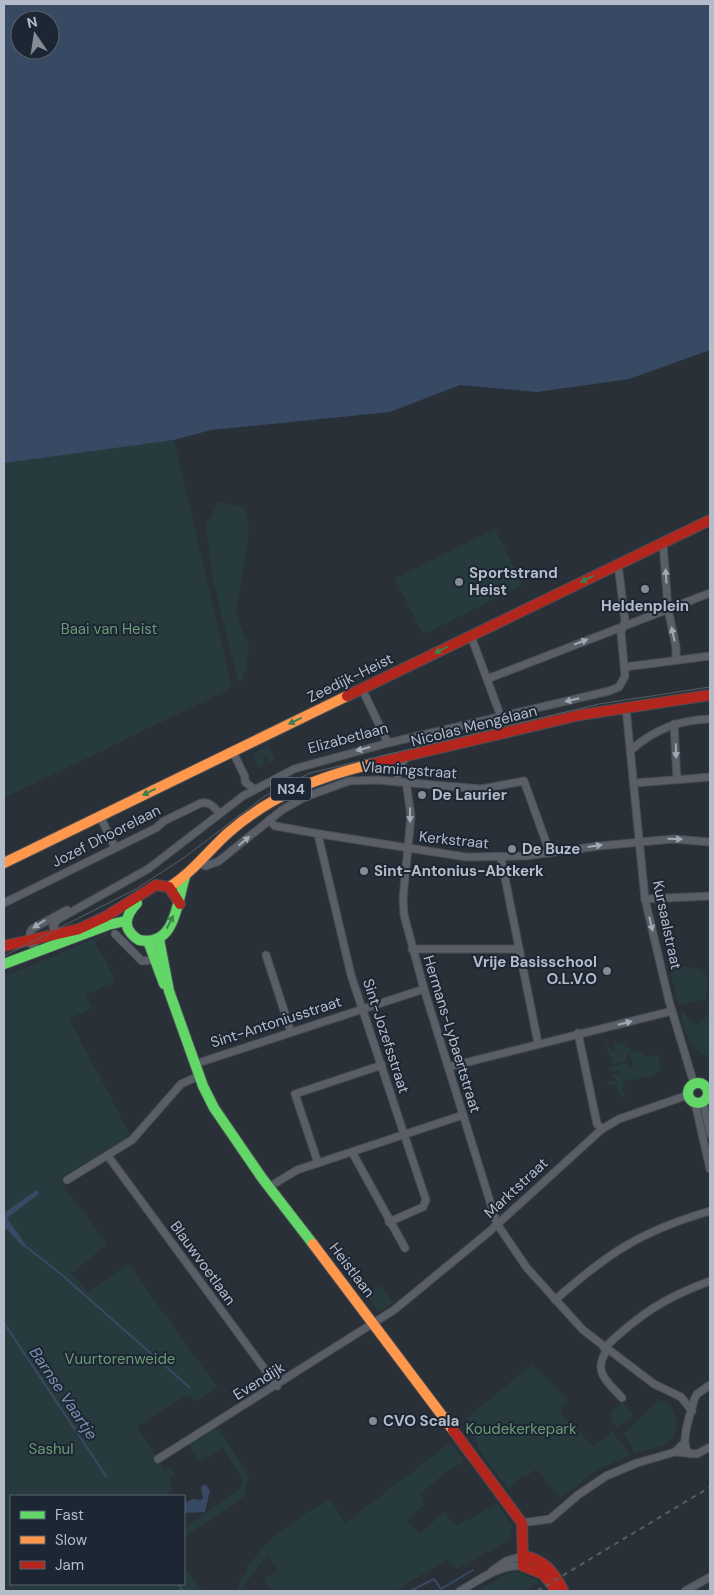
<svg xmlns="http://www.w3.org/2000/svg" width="714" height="1595" viewBox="0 0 714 1595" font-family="'DM Sans',sans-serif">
	<rect width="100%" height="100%" fill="#2a3038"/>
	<g fill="#273a3e" fill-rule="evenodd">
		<path d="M4,4H710V350L629,379L537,392L460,385L390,412L211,430L174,440L232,688L4,798ZM20,20H50V50H20Z"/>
		<path d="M219,501L245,508L249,531L236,612L241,628L249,644L247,665L241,682L238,680L212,576L206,525Z"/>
		<path d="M495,529L523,585L423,635L395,579Z"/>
		<path d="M269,746L275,760L269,763L266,757L263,758L265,764L259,768L252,754Z"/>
		<path d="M107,933L108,935L95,942L116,981L86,995L92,1008L69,1019L131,1136L61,1177L66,1189L107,1244L72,1273L89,1292L128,1264L217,1387L196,1401L187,1394L137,1426L165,1472L171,1468L175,1474L170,1477L171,1487L167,1496H11V1584H184V1565L202,1591H4V977Z"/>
		<path d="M679,966L702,969L701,973L706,974L708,986L705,1000L679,1004L669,968Z"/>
		<path d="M680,1011L685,1013L690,1022C703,1027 702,1018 710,1012V1057C691,1052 684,1028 680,1011Z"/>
		<path d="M616,1041L618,1045L624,1041L626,1048L630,1047L631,1052L643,1050L644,1057L658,1054L661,1070L655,1072V1075L623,1082L625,1087L622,1088L625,1096L621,1098L616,1084L608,1085L607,1082L616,1080V1077L611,1078V1075L620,1073L619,1070L610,1072L609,1068L627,1063L628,1068L634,1065L629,1053L626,1054L627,1061L611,1064L612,1057H610L606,1043H609V1048L612,1051L615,1050L613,1042Z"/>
		<path d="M379,1285L393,1302L379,1312L366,1295Z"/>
		<path d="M532,1364L568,1401L560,1411L593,1447L612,1431L630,1455L597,1470L560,1498L536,1469L526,1477L524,1475L509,1489L481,1453L467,1418Z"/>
		<path d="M661,1399C677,1409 684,1432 665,1444C656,1449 644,1450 635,1453L624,1433Z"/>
		<path d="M622,1402L632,1412V1416L619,1427H616L612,1422L611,1413Z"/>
		<path d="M218,1427L249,1478L244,1490L246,1495L184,1538V1528L241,1488L242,1478L223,1448L200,1461L189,1445Z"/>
		<path d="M450,1443L464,1462L449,1469L421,1494L424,1504L407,1520L420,1534L444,1512L456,1526L497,1504L513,1527L508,1541L457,1569L446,1560L395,1591H273L264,1579L278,1570L267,1556L248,1580L241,1591H237C252,1546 290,1522 330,1499L345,1523Z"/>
		<path d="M510,1572L524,1574L539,1581L525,1591H477Z"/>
	</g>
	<g fill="#384963" fill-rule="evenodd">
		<path d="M4,4H710V350L629,379L537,392L460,385L390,412L211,430L174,440L4,463ZM20,20H50V50H20Z"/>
		<path d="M37,1190L39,1194L7,1218L28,1248L23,1247L7,1229H4V1213Z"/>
		<path d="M203,1485H206L210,1491L205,1512L184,1513V1498L187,1502L193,1499L201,1500L203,1498L201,1487Z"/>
	</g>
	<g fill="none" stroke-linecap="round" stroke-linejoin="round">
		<g stroke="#384963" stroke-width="2">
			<path d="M28,1248L62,1275L189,1387"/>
			<path d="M4,1323L106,1476"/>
			<path d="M178,1584L183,1591"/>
			<path d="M410,1591L434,1579L441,1589L473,1570"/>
		</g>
		<defs>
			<g id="street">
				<path d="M663,543L668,609L676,647V659"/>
				<path d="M471,636L501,717"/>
				<path d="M625,667L710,656"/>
				<path d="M487,679L710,593"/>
				<path d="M362,689L388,743"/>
				<path d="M626,708L645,899L669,1001L694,1084"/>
				<path d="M674,724L677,779"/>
				<path d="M631,750C655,729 679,720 710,719"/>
				<path d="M233,752L245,777V782L254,789"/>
				<path d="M397,782L400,765L407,757"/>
				<path d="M406,782L411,816L403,898L404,915L424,989L497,1224L527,1268L583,1330L654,1384L681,1397L692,1411"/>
				<path d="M635,783L710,777"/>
				<path d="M100,816L115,848"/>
				<path d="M269,820L275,826L320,834L466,857L525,856L599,846L673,839L710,842"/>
				<path d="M320,834L319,839L351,975L426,1200L423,1207L389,1222"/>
				<path d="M501,858L538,1043"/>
				<path d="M197,863L206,866L219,861L282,810L305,797L349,781L377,780L481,789L524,781L550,853"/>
				<path d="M645,899L710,896"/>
				<path d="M4,903L156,828L164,821L201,803C210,802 213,806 219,813"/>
				<path d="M59,934L53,927L57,920L148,869L243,796L294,769L388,743L609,691L619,687L625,676L621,633L625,621L618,564"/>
				<path d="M115,934L142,961L154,960"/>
				<path d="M412,949H517"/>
				<path d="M39,950L30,943V933L32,929L67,910"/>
				<path d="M266,955L291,1032"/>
				<path d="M578,1033L597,1124L602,1129"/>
				<path d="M195,1064L424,989"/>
				<path d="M448,1067L672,1011"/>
				<path d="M703,1102L710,1134"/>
				<path d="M695,1103L710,1169"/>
				<path d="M352,1152L405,1248"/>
				<path d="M108,1156L277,1386"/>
				<path d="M318,1163L295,1094L382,1065"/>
				<path d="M67,1180L132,1140L181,1084L199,1076"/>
				<path d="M269,1187L297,1170L463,1115"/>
				<path d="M555,1300C608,1253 641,1231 710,1211"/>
				<path d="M604,1348C640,1314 664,1298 710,1281"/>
				<path d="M607,1350C592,1372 607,1381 622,1398"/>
				<path d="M675,1452L697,1454L710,1447"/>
				<path d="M690,1454C678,1444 691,1414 694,1400L697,1394L710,1385"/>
				<path d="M158,1459L394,1310L490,1231L602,1129L619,1119L688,1095"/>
				<path d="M522,1523L550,1519L578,1495L606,1476L637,1463L675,1452L684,1443"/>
				<path d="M492,1571L506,1561L523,1556"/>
				<path d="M460,1591C479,1580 500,1564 523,1566"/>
				<path d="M685,1591L710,1577"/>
			</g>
			<g id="fast">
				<path d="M137,903C124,917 122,929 139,940C176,948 177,901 185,877"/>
				<path d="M159,939L169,991L203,1086L214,1108L262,1178L313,1244"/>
				<path d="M148,941L164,984"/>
				<path d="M4,964L108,925L125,921"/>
				<circle cx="698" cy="1093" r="10"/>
			</g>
			<g id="slow">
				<path d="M4,863L347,696"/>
				<path d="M169,887C192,873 208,851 228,833C270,796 318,777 372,764"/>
				<path d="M313,1244L453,1430"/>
			</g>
			<g id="jam">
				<path d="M347,696L710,520"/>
				<path d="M372,764L580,715L710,695"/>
				<path d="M4,946L79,929L105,917L156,885L169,887L180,904"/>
				<path d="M453,1430L522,1523L523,1566L543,1574L557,1591"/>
				<path d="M523,1556C544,1559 554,1572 563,1590"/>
			</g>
		</defs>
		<use href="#street" stroke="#484c53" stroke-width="9"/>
		<use href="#fast" stroke="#484c53" stroke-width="12"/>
		<use href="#slow" stroke="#484c53" stroke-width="12"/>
		<use href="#jam" stroke="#484c53" stroke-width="12"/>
		<use href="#street" stroke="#5a5e66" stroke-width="7"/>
		<use href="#fast" stroke="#63d668" stroke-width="10"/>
		<use href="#slow" stroke="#ff974d" stroke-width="10"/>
		<use href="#jam" stroke="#b3261e" stroke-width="10"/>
		<path stroke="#595d64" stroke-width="1" d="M4,956L136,889L185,857L265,796L310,773L599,704L710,687"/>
		<path stroke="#595d64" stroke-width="2" stroke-dasharray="5 5" stroke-linecap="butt" d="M537,1591L710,1487"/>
	</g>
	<defs><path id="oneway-solid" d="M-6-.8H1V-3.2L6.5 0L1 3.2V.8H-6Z" transform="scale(1.25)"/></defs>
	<g fill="#a2a9b5">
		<use href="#oneway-solid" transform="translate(666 576) rotate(-93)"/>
		<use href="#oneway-solid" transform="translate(673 634) rotate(-102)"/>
		<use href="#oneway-solid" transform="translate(581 642) rotate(-21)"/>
		<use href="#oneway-solid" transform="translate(572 700) rotate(167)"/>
		<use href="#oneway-solid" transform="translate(363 749) rotate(165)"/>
		<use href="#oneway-solid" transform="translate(676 751) rotate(88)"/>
		<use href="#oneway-solid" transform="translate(410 815) rotate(90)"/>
		<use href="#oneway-solid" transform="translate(675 839) rotate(1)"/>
		<use href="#oneway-solid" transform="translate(244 841) rotate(-40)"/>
		<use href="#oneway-solid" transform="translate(595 846) rotate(-8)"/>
		<use href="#oneway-solid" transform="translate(39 924) rotate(147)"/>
		<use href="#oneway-solid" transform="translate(651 924) rotate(76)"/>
		<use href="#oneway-solid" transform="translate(625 1023) rotate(-14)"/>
	</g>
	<g fill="#407e4e">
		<use href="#oneway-solid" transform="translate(587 579) rotate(154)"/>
		<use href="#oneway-solid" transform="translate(441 650) rotate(154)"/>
		<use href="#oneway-solid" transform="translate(295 721) rotate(154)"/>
		<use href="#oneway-solid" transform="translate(149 792) rotate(154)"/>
		<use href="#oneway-solid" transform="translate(170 922) rotate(-63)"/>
	</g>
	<g fill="#848b96" stroke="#1d2633" stroke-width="2">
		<circle cx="459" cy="582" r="5"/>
		<circle cx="645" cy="589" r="5"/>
		<circle cx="422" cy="795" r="5"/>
		<circle cx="512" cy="849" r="5"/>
		<circle cx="364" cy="871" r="5"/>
		<circle cx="607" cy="971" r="5"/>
		<circle cx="373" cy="1421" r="5"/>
	</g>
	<g text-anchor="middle" stroke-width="4" stroke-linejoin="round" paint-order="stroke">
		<rect fill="#1d2633" stroke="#878f9c" stroke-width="1" x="271" y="777.5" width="40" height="23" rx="4"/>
		<g font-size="14" font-weight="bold" fill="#b4bcc9">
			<text x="291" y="794">N34</text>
		</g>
		<g font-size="15" font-weight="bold" fill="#b4bcc9" stroke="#1d2633" text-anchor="start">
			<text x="469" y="578">Sportstrand<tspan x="469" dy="17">Heist</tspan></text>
			<text x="645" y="611" text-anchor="middle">Heldenplein</text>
			<text x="432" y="800">De Laurier</text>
			<text x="522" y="854">De Buze</text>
			<text x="374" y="876">Sint-Antonius-Abtkerk</text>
			<text x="597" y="967" text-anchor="end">Vrije Basisschool<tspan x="597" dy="17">O.L.V.O</tspan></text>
			<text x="383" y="1426">CVO Scala</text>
		</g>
		<g font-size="15" fill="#6b9a76" stroke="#1d2633">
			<text x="109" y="634">Baai van Heist</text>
			<text x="120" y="1364">Vuurtorenweide</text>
			<text x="521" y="1434">Koudekerkepark</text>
			<text x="51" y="1454">Sashul</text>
		</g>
		<g font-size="15" fill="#b4bcc9" stroke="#1d2633">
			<text transform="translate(350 678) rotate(-26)" y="5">Zeedijk-Heist</text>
			<text transform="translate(474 726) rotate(-14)" y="5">Nicolas Mengélaan</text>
			<text transform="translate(348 738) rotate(-15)" y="5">Elizabetlaan</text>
			<text transform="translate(409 770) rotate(4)" y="5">Vlamingstraat</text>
			<text transform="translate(106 836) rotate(-27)" y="5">Jozef Dhoorelaan</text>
			<text transform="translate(454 840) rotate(6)" y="5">Kerkstraat</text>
			<text transform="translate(667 925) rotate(78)" y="5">Kursaalstraat</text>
			<text transform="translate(276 1022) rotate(-18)" y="5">Sint-Antoniusstraat</text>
			<text transform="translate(452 1034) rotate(73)" y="5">Hermans-Lybaertstraat</text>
			<text transform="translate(386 1036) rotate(72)" y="5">Sint-Jozefsstraat</text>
			<text transform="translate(516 1188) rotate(-43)" y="5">Marktstraat</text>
			<text transform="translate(203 1263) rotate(54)" y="5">Blauwvoetlaan</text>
			<text transform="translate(352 1270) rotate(53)" y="5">Heistlaan</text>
			<text transform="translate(259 1381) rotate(-32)" y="5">Evendijk</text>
		</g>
		<g font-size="16" font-style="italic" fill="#7c92b1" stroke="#1d2633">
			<text transform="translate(64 1393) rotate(56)" y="6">Barnse Vaartje</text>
		</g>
	</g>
	<rect width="714" height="1595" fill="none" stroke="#b4bcc9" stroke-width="10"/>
	<rect x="10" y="1495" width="175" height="90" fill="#1d2633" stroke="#59626f"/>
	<rect x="20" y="1511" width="25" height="8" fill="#63d668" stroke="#59626f"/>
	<text x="55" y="1520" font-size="15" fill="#b4bcc9">Fast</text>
	<rect x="20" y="1536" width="25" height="8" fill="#ff974d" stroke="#59626f"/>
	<text x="55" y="1545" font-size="15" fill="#b4bcc9">Slow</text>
	<rect x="20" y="1561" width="25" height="8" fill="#b3261e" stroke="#59626f"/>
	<text x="55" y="1570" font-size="15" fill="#b4bcc9">Jam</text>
	<g transform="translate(35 35) rotate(347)"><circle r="24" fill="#1d2633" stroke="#59626f"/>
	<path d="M0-4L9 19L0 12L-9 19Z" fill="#848b96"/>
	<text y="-8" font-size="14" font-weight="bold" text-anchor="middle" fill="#b4bcc9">N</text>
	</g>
</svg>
